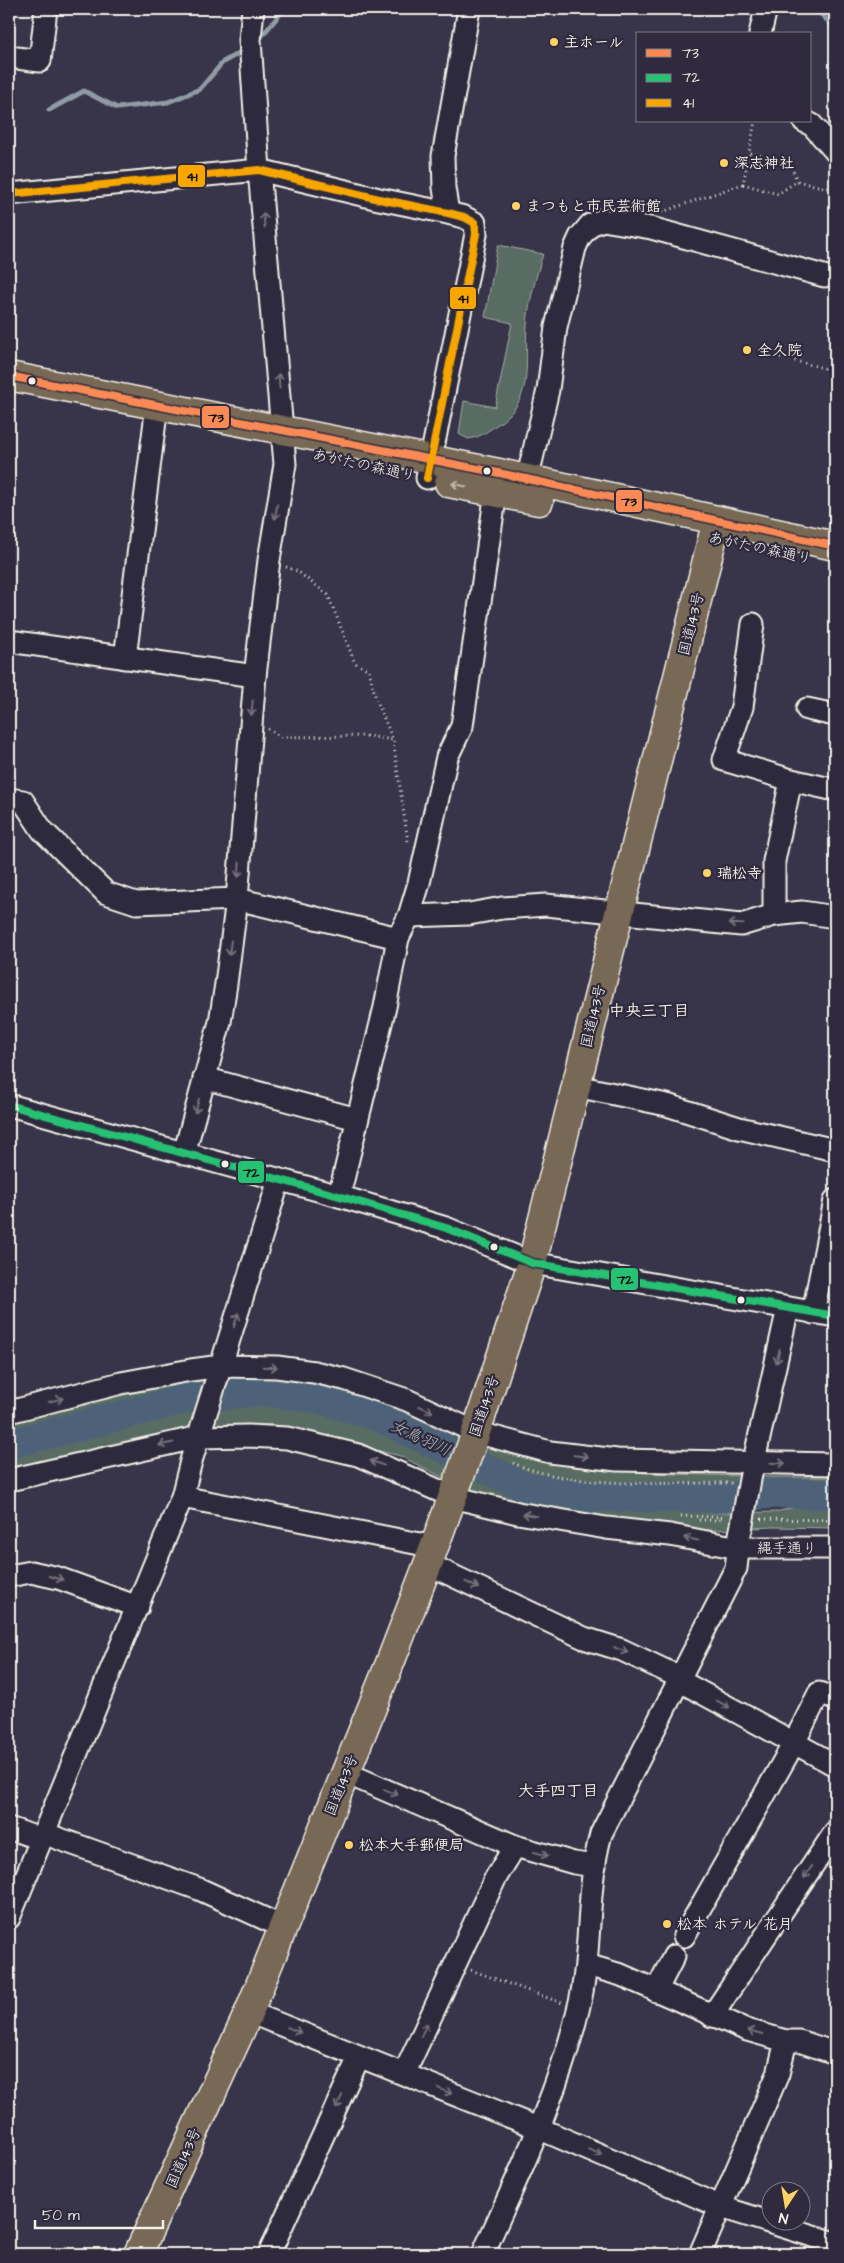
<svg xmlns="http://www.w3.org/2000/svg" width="844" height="2263" viewBox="0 0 844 2263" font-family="'Architects Daughter','Klee One',sans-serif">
	<rect width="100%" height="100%" fill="#383449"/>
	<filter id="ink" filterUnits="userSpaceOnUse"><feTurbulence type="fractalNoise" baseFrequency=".02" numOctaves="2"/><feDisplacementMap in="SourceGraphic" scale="10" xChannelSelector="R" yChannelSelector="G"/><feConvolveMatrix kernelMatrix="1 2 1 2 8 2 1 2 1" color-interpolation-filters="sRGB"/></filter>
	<g filter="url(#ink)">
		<g fill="#596c64" stroke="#a6aea6">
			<path d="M498,245L543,254C537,274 531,294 528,315C522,358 539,399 495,426C487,432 478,438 468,439L459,434L464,401L495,407L512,323L485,317Z"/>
			<path d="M231,1377L289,1378L340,1388L406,1409L490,1447L542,1462L644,1473L775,1477H835V1490L775,1488L717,1494L594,1491L528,1481L487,1457L461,1448L380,1411L322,1394L263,1386L230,1389L150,1404L9,1440V1422C81,1403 156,1380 231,1377Z"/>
			<path d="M278,1397L326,1405L374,1421L438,1455L467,1474L547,1502L714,1513L775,1512L808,1504L835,1502V1528L774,1527L693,1531L618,1524L478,1495L400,1456L275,1425L197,1426L9,1470V1450L218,1398Z"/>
		</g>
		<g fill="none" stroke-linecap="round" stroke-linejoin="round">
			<g stroke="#909ba5" stroke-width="5">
				<path d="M816,9L835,28"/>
				<path d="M257,42L284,9"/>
				<path d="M49,110L84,91L117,108L168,102L200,89L223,62L246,49"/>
			</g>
			<path stroke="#4e6279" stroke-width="30" d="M9,1444L189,1398L264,1391L320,1399L376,1416L525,1487L593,1497L715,1498L785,1493L835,1495"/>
			<defs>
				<g id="minor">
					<path d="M760,34L766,9"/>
					<path d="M9,57L40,61L46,9"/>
					<path d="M804,121L812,125L835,151"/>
					<path d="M9,194L259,170L379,199L448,213L464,217L475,223L476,234L427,478"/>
					<path d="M448,213L444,188L443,156L469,9"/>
					<path d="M524,493L548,390L556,327L575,248L580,237L590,225L603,220L651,228L824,276"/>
					<path d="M753,624L742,707L724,760L791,780L835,790"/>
					<path d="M9,641L255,676"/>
					<path d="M125,658L157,405"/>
					<path d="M807,709L835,715"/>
					<path d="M9,799L23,801L42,830L106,893L136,903L237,899L398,938"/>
					<path d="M774,915V861L791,780"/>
					<path d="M409,916L469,914L502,908L546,905L741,925L774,915L802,912L835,917"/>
					<path d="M204,1078L357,1119"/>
					<path d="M576,1086L667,1105L739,1128L835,1150"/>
					<path d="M9,1105L339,1196L446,1228L532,1263L835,1316"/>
					<path d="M184,1154L220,1022L226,984L237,899L255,676L269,560L285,464L259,170L250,40L253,9"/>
					<path d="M339,1196L385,1007L398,938L409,916L419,883L447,757L462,726L498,478"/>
					<path d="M813,1313L835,1200"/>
					<path d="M9,1412L121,1383L191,1370L221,1366L277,1367L314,1372L344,1379L407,1400L475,1432L550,1452L617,1460L835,1464"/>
					<path d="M751,1474L788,1308"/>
					<path d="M9,1480L199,1437L248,1436L287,1438L358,1455L453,1497L518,1513L606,1528L670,1535L739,1548H835"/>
					<path d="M182,1497L435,1547"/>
					<path d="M428,1564L584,1638L622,1650L681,1678"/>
					<path d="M9,1576L31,1572L58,1578L138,1607"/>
					<path d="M680,1681L835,1765"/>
					<path d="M346,1773L515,1846L574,1863L595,1866"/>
					<path d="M9,1828L40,1839"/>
					<path d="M43,1833L199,1889L283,1927"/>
					<path d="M9,1918L182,1497L191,1461L279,1180"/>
					<path d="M684,1936L794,1743L819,1693L835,1699"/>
					<path d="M587,1965L621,1975L747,2030L786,2041H799L835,2053"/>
					<path d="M656,1991L674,1956"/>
					<path d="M249,2012L538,2128L721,2207L835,2243"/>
					<path d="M712,2016L835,1832"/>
					<path d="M404,2074L495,1879L515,1846"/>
					<path d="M269,2254L359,2057"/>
					<path d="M483,2254C518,2175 558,2095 578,2010C593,1953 585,1891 601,1834L736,1568L740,1534"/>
					<path d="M700,2254L778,2074L786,2041"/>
				</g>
				<g id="major">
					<path d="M9,376L499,473L717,520"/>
					<path d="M449,483L539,501"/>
				</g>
				<path id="highway" d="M138,2254L249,2012L390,1663L428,1564L474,1438L532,1263L717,520L835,546"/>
			</defs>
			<use href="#minor" stroke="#f4f1e8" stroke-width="25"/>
			<use href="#major" stroke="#f4f1e8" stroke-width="31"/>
			<use href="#highway" stroke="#f4f1e8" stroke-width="31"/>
			<g stroke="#f4f1e8" stroke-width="3" stroke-dasharray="1 4" stroke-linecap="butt">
				<path d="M750,153L790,163L797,181"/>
				<path d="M735,164L747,167"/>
				<path d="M743,184L778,194L797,181L835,190"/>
				<path d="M662,212L743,184L755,121"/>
				<path d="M780,357L835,371"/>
				<path d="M286,567L297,571L328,595L355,663L369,670L376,699L393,740L408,842"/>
				<path d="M268,729L281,737L367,736L393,740"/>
				<path d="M513,1463C570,1489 669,1483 732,1483"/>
				<path d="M681,1516L723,1517"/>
				<path d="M761,1519L835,1520"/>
				<path d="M699,1520H719L722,1517"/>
				<path d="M471,1970L562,2003"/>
			</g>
			<use href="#minor" stroke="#2f2a3d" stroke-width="21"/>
			<use href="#major" stroke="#776954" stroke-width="28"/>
			<use href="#highway" stroke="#776954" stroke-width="28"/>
			<defs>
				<path id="minor-bridge" d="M741,1530L751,1474"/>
			</defs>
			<use href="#minor-bridge" stroke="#f4f1e8" stroke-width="25" stroke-linecap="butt"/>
			<use href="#minor-bridge" stroke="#2f2a3d" stroke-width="21"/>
			<defs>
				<path id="bus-1" d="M9,376L499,473L835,546"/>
				<path id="bus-2" d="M9,1105L339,1196L446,1228L532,1263L835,1316"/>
				<path id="bus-3" d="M9,194L259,170L379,199L448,213L464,217L475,223L476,234L427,478"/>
			</defs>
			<use href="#bus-1" stroke="#2f2a3d" stroke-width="11"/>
			<use href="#bus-2" stroke="#2f2a3d" stroke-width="11"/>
			<use href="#bus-3" stroke="#2f2a3d" stroke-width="11"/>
			<use href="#bus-1" stroke="#f98a56" stroke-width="8"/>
			<use href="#bus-2" stroke="#26c172" stroke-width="8"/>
			<use href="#bus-3" stroke="#f7a600" stroke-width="8"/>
		</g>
		<defs><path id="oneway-shaft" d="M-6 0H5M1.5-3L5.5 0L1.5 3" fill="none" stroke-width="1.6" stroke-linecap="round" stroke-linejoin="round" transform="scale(1.25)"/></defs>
		<g stroke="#747079">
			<use href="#oneway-shaft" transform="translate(264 220) rotate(-95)"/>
			<use href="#oneway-shaft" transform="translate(279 381) rotate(-95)"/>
			<use href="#oneway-shaft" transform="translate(276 512) rotate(99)"/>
			<use href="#oneway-shaft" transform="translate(252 708) rotate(95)"/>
			<use href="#oneway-shaft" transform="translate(239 870) rotate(95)"/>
			<use href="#oneway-shaft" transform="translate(736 924) rotate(-178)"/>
			<use href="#oneway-shaft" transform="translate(230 948) rotate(97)"/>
			<use href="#oneway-shaft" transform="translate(197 1106) rotate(105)"/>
			<use href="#oneway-shaft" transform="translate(236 1320) rotate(-73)"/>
			<use href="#oneway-shaft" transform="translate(778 1356) rotate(103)"/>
			<use href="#oneway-shaft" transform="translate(270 1367) rotate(2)"/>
			<use href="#oneway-shaft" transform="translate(56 1400) rotate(-15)"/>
			<use href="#oneway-shaft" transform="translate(426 1409) rotate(25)"/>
			<use href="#oneway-shaft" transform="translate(166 1444) rotate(168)"/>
			<use href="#oneway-shaft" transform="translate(581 1456) rotate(6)"/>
			<use href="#oneway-shaft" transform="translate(377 1463) rotate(-159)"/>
			<use href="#oneway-shaft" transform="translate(778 1463) rotate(2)"/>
			<use href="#oneway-shaft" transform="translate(530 1515) rotate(-171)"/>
			<use href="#oneway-shaft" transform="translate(691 1539) rotate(-169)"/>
			<use href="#oneway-shaft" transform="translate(56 1578) rotate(16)"/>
			<use href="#oneway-shaft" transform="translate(472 1585) rotate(26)"/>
			<use href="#oneway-shaft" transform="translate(621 1650) rotate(22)"/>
			<use href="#oneway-shaft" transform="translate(723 1704) rotate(28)"/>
			<use href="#oneway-shaft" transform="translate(391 1792) rotate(23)"/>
			<use href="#oneway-shaft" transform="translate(541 1854) rotate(16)"/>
			<use href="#oneway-shaft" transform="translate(808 1872) rotate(124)"/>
			<use href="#oneway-shaft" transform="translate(294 2030) rotate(22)"/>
			<use href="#oneway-shaft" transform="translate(424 2030) rotate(-66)"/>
			<use href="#oneway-shaft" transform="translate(755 2032) rotate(-165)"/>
			<use href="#oneway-shaft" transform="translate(445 2091) rotate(22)"/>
			<use href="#oneway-shaft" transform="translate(339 2102) rotate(115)"/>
			<use href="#oneway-shaft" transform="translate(595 2152) rotate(23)"/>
		</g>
		<use stroke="#c2bbad" href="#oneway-shaft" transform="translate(459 485) rotate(-168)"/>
	</g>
	<g fill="#ffd166" stroke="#2f2a3d" stroke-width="2">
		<circle cx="554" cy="42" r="5"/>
		<circle cx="724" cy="163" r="5"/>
		<circle cx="516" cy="206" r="5"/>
		<circle cx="747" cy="350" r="5"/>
		<circle cx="707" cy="873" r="5"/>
		<circle cx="349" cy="1845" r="5"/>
		<circle cx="667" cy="1924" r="5"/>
	</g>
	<g fill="#f4f1e8" stroke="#2f2a3d" stroke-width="2">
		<circle cx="32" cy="381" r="4.5"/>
		<circle cx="487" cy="471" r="4.5"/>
		<circle cx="225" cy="1164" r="4.5"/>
		<circle cx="494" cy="1247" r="4.5"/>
		<circle cx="741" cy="1300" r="4.5"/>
	</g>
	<g text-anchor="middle" stroke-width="4.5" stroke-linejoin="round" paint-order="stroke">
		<g font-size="15" font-weight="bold" fill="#f4f1e8" stroke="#2f2a3d" text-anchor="start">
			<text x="564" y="47">主ホール</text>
			<text x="734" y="168">深志神社</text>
			<text x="526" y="211">まつもと市民芸術館</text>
			<text x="757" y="355">全久院</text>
			<text x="717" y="878">瑞松寺</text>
			<text x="359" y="1850">松本大手郵便局</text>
			<text x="677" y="1929">松本 ホテル 花月</text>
		</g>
		<g font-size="15" fill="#f4f1e8" stroke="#2f2a3d">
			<text transform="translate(364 465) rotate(12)" y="5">あがたの森通り</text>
			<text transform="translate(760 548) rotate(12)" y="5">あがたの森通り</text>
			<text transform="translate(691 624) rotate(-76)" y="5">国道143号</text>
			<text transform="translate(593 1016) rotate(-77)" y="5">国道143号</text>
			<text transform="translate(484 1406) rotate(-72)" y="5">国道143号</text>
			<text x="787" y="1553">縄手通り</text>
			<text transform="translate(341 1785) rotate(-68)" y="5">国道143号</text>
			<text transform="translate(183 2158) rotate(-66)" y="5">国道143号</text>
		</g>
		<g font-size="16" font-weight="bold" fill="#f4f1e8" stroke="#2f2a3d">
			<text x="649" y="1016">中央三丁目</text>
			<text x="558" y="1796">大手四丁目</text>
		</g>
		<g font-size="16" font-style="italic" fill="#b2b8bc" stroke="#2f2a3d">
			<text transform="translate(421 1437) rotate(25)" y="6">女鳥羽川</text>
		</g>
	</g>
	<g stroke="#2f2a3d" stroke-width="2">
		<rect x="177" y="164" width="29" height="24" rx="5" fill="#f7a600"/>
		<rect x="449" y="286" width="28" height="24" rx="5" fill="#f7a600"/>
		<rect x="201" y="405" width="29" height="24" rx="5" fill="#f98a56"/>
		<rect x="615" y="489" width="28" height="24" rx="5" fill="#f98a56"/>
		<rect x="237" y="1160" width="28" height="24" rx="5" fill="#26c172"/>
		<rect x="610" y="1267" width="29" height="24" rx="5" fill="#26c172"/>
	</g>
	<g font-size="14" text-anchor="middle" font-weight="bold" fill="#111">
		<text x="192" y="181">41</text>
		<text x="463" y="303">41</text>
		<text x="216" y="422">73</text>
		<text x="629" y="506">73</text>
		<text x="251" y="1177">72</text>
		<text x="625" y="1284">72</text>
	</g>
	<rect width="844" height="2263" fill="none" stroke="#2f2a3d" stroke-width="30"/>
	<rect x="15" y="15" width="814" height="2233" fill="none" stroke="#f4f1e8" stroke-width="2" filter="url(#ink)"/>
	<rect x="636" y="32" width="175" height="90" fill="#2f2a3d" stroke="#7e7a81"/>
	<rect x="646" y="49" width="25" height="8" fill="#f98a56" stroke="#7e7a81"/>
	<text x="682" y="58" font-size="15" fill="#f4f1e8">73</text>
	<rect x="646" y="74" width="25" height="8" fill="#26c172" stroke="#7e7a81"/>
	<text x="682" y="82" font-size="15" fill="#f4f1e8">72</text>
	<rect x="646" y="99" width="25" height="8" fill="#f7a600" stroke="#7e7a81"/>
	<text x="682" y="108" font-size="15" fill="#f4f1e8">41</text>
	<g transform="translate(786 2206) rotate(192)"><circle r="24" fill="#2f2a3d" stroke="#7e7a81"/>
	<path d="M0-4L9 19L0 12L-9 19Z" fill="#ffd166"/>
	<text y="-8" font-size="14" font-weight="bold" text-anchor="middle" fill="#f4f1e8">N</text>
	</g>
	<path d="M35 2220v8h128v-8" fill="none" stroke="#f4f1e8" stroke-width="2.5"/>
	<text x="42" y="2220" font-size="15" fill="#f4f1e8" stroke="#2f2a3d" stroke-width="4" paint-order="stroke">50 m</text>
</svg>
